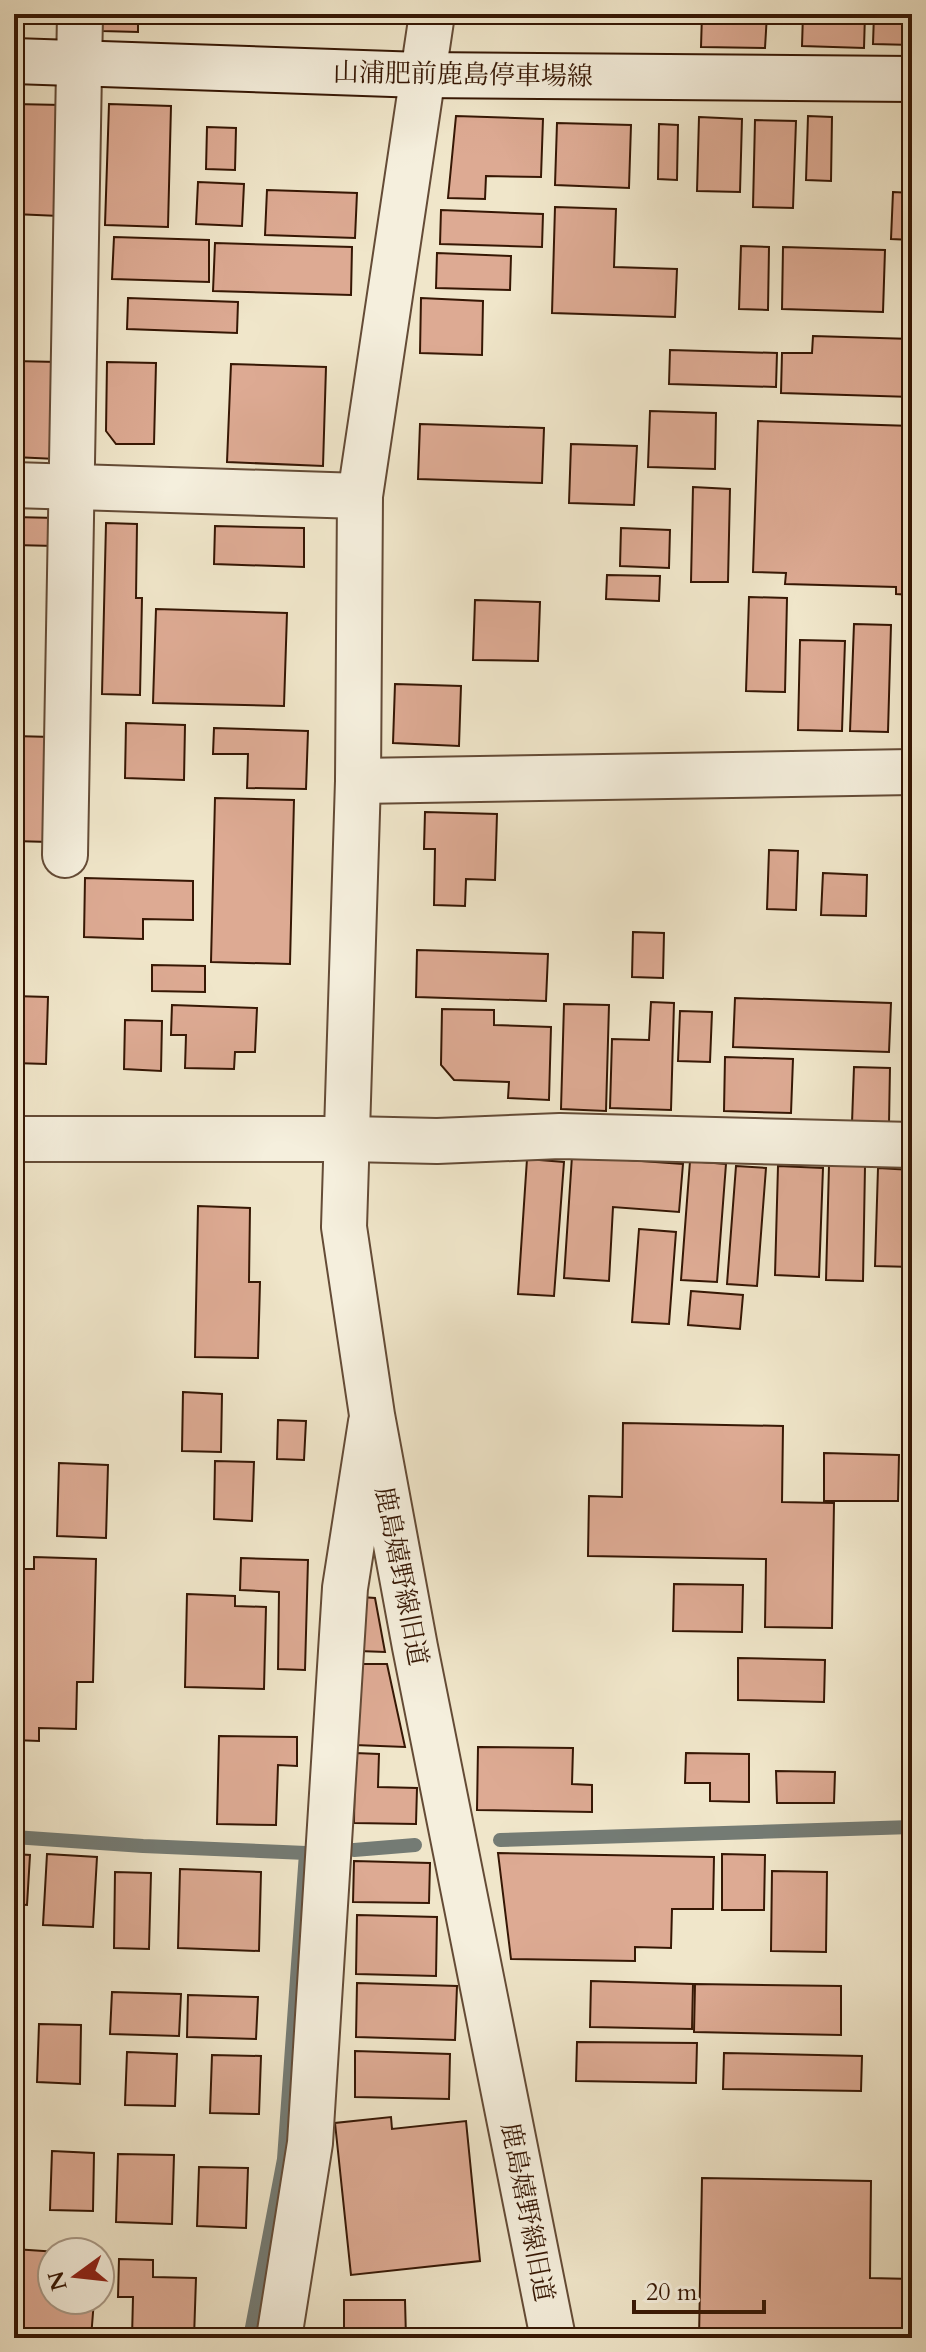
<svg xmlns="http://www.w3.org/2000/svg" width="926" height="2352" viewBox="0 0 926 2352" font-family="Cardo,'Noto Serif JP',serif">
	<rect width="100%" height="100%" fill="#f0e6ca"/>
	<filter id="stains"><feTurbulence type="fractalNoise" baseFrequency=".0025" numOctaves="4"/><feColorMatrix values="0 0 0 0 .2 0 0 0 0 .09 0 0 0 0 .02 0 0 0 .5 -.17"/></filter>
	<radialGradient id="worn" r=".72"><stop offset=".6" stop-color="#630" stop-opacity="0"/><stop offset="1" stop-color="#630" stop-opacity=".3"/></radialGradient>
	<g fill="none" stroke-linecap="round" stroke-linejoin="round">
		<g stroke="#747b74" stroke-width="14">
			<path d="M14,1837L143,1846L306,1853L284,2159L250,2338"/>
			<path d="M500,1840L912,1827"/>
			<path d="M354,1850L415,1845"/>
		</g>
	</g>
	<g fill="#ddaa93" stroke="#361704" stroke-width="2">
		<path d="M103,14H138V32L102,31Z"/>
		<path d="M702,14H767L765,48L701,47Z"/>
		<path d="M803,14H865L864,48L802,46Z"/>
		<path d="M874,14H912V45L873,44Z"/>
		<path d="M14,104L62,105L59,216L14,214Z"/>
		<path d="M109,104L171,106L168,227L105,225Z"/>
		<path d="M456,116L543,119L541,177L486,176L485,199L448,198Z"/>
		<path d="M808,116L832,117L831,181L806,180Z"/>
		<path d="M699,117L742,119L740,192L697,191Z"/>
		<path d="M755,120L796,121L793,208L753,207Z"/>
		<path d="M557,123L631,125L629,188L555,185Z"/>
		<path d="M659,124L678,125L677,180L658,179Z"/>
		<path d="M207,127L236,128L235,170L206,169Z"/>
		<path d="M198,182L244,184L242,226L196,224Z"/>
		<path d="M267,190L357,193L355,238L265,235Z"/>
		<path d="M893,192L912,193V240L891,239Z"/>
		<path d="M555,207L616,209L614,267L677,269L675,317L552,313Z"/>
		<path d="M441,210L543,214L542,247L440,244Z"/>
		<path d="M114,237L209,240V282L112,279Z"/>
		<path d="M215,243L352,247L351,295L213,291Z"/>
		<path d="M741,246L769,247L768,310L739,309Z"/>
		<path d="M783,247L885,250L883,312L782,309Z"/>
		<path d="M437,253L511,256L510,290L436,288Z"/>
		<path d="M128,298L238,302L237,333L127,329Z"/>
		<path d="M421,298L483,301L482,355L420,353Z"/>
		<path d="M813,336L912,339V397L781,393L782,353H812Z"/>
		<path d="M670,350L777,353L776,387L669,384Z"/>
		<path d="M14,361L58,362L56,459L14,457Z"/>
		<path d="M107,362L156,363L154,444H116L106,431Z"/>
		<path d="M231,364L326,367L323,466L227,462Z"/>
		<path d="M650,411L716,413L715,469L648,467Z"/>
		<path d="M758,421L912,426V595L896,594V587L785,584L786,573L753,572Z"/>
		<path d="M420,424L544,428L542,483L418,479Z"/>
		<path d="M571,444L637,446L634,505L569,503Z"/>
		<path d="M693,487L730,489L728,582H691Z"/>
		<path d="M14,517L56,518L55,546L14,545Z"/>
		<path d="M106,523L137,524L136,598H142L140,695L102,694Z"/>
		<path d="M215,526L304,528V567L214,564Z"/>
		<path d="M621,528L670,530L669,568L620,566Z"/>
		<path d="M607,575L660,576L659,601L606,599Z"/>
		<path d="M749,597L787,598L785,692L746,691Z"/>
		<path d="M475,600L540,602L538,661L473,660Z"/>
		<path d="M156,609L287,613L284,706L153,703Z"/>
		<path d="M854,624L891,625L888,732L850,731Z"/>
		<path d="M800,640L845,641L842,731L798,730Z"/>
		<path d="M395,684L461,686L459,746L393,743Z"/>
		<path d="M126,723L185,725L184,780L125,778Z"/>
		<path d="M214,728L308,731L306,789L247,788L248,754H213Z"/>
		<path d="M14,736L52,737L49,842L14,841Z"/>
		<path d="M215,798L294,800L290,964L211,962Z"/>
		<path d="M425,812L497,814L495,880L466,879L465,906L434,905L435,849H424Z"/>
		<path d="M769,850L798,851L796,910L767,909Z"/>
		<path d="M823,873L867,875L866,916L821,915Z"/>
		<path d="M85,878L193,881V920L143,919V939L84,937Z"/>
		<path d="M633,932L664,933L663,978L632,977Z"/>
		<path d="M417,950L548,954L546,1001L416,997Z"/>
		<path d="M152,965L205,966V992L152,991Z"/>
		<path d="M14,996L48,997L46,1064L14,1063Z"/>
		<path d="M735,998L891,1003L889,1052L733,1047Z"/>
		<path d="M651,1002L674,1003L671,1110L610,1108L612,1039L649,1040Z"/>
		<path d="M564,1004L609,1005L606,1111L561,1109Z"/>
		<path d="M172,1005L257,1008L255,1052H235L234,1069L185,1068L186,1035H171Z"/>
		<path d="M442,1009L494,1010V1025L551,1027L549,1100L508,1098L509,1082L454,1080L441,1065Z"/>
		<path d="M680,1011L712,1012L710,1062L678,1061Z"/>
		<path d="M125,1020L162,1021L161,1071L124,1069Z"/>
		<path d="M725,1057L793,1059L791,1113L724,1111Z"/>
		<path d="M854,1067L890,1068L889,1124L852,1123Z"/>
		<path d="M572,1156L683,1164L679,1212L613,1207L609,1281L564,1278Z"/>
		<path d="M527,1159L564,1162L554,1296L518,1294Z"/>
		<path d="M690,1161L726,1164L717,1282L681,1280Z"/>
		<path d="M829,1165L865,1166L863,1281L826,1280Z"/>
		<path d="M736,1166L766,1168L757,1286L727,1284Z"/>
		<path d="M778,1166L823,1168L819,1277L775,1275Z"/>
		<path d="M878,1168L912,1170V1267L875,1266Z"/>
		<path d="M198,1206L250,1208L249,1282H260L258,1358L195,1357Z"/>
		<path d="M639,1229L676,1232L669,1324L632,1322Z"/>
		<path d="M691,1291L743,1295L740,1329L688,1325Z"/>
		<path d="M907,1358H912V1426H906Z"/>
		<path d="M183,1392L222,1394L221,1452L182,1451Z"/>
		<path d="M278,1420L306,1421L304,1460L277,1459Z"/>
		<path d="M623,1423L783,1426L782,1502L834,1503L832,1628L765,1627L766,1559L588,1556L589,1496L622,1497Z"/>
		<path d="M824,1453L899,1455L898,1501H824Z"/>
		<path d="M215,1461L254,1462L252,1521L214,1519Z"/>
		<path d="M59,1463L108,1465L106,1538L57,1536Z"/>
		<path d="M34,1557L96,1559L93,1682H77L76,1729L39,1728V1741L14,1740V1569H34Z"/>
		<path d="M241,1558L308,1560L305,1670L278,1669L279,1592L240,1590Z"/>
		<path d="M674,1584L743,1585L742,1632L673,1631Z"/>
		<path d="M187,1594L235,1596V1606L266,1607L264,1689L185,1687Z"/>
		<path d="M361,1597L375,1598L385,1652L359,1651Z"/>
		<path d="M738,1658L825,1660L824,1702L738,1700Z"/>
		<path d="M357,1664H387L405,1747L355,1745Z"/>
		<path d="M219,1736L297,1737V1766L278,1765L276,1825L217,1824Z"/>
		<path d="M478,1747L573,1748L572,1784L592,1785V1812L477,1810Z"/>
		<path d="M355,1753L379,1754L378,1787L417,1788L416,1824L354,1823Z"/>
		<path d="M686,1753L749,1754V1802L710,1801V1783H685Z"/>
		<path d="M776,1771L835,1772L834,1803H777Z"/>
		<path d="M498,1853L714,1857L713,1909H672L671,1948L635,1947V1961L511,1959Z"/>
		<path d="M14,1854L30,1855L27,1905L14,1904Z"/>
		<path d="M47,1854L97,1857L93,1927L43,1925Z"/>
		<path d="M722,1854L765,1855L764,1910H722Z"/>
		<path d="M354,1861L430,1863L429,1903L353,1902Z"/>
		<path d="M180,1869L261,1872L259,1951L178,1948Z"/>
		<path d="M772,1871L827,1872L826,1952L771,1951Z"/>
		<path d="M115,1872L151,1873L149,1949L114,1948Z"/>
		<path d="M357,1915L437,1917L436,1976L356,1974Z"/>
		<path d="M591,1981L693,1984L692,2029L590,2027Z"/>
		<path d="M357,1983L457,1986L455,2040L356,2037Z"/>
		<path d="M695,1984L841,1986V2035L694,2032Z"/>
		<path d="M112,1992L181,1994L179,2036L110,2034Z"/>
		<path d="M188,1995L258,1997L256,2039L187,2037Z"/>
		<path d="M39,2024L81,2025L80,2084L37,2082Z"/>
		<path d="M577,2042L697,2043L696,2083L576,2081Z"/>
		<path d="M355,2051L450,2054L449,2099L355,2097Z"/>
		<path d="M127,2052L177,2054L175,2106L125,2105Z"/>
		<path d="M724,2053L862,2056L861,2091L723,2089Z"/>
		<path d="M212,2055L261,2056L259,2114L210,2113Z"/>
		<path d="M907,2112H912V2261H905Z"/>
		<path d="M391,2117L392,2129L466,2121L480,2261L351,2275L335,2123Z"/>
		<path d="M52,2151L94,2153L93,2211L50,2210Z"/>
		<path d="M118,2154L174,2155L172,2224L116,2222Z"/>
		<path d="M199,2167L248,2168L246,2228L197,2226Z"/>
		<path d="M702,2178L871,2181L870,2278L912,2279V2338H699Z"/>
		<path d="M14,2249L58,2252H52V2300H94L91,2338H14Z"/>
		<path d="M119,2259L153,2260V2277L196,2278L194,2338H132L133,2297H118Z"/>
		<path d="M344,2300H405L406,2338H344Z"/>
	</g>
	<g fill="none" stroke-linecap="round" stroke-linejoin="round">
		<defs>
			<g id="minor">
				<path d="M14,485L360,496"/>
				<path d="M358,781L912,772"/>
				<path d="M65,855L80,14"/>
				<path d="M349,1139L437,1141L560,1136L912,1145"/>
				<path d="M279,2338L310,2143L345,1588L371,1422"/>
			</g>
			<g id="tertiary">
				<path d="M432,14L360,496L358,781L344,1227L372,1415L415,1647L553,2338"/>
				<path d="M14,1139H349"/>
			</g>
			<path id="secondary" d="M14,61L421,75L912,79"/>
		</defs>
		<use href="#minor" stroke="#644b36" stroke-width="48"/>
		<use href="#tertiary" stroke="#644b36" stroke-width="48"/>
		<use href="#secondary" stroke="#361704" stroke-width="48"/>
		<use href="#minor" stroke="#f5efdd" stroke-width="44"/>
		<use href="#tertiary" stroke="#f5efdd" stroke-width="44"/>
		<use href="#secondary" stroke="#f5efdd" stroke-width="44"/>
	</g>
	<g text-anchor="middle" stroke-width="7" stroke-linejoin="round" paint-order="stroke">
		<g font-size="26" fill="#361704" stroke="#f5efdd">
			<text transform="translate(463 74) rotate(1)" y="9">山浦肥前鹿島停車場線</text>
			<text transform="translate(402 1576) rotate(79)" y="9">鹿島嬉野線旧道</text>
			<text transform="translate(528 2212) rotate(79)" y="9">鹿島嬉野線旧道</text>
		</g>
	</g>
	<rect width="926" height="2352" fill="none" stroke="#f0e6ca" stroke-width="48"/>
	<rect x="16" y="16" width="894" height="2320" fill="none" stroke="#361704" stroke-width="4"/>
	<rect x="24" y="24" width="878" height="2304" fill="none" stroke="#361704" stroke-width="2"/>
	<g transform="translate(76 2276) rotate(255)"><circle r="38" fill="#f5efdd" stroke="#a99986" stroke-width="2"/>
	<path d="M0-6L14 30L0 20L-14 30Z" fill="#8f2418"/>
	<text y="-12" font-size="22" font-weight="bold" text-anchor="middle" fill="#361704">N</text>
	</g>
	<path d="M634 2300v12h130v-12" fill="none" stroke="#361704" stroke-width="4"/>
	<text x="646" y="2300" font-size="24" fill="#361704" stroke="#f5efdd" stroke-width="6" paint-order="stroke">20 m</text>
	<rect width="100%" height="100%" filter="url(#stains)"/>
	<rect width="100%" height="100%" fill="url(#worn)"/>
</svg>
